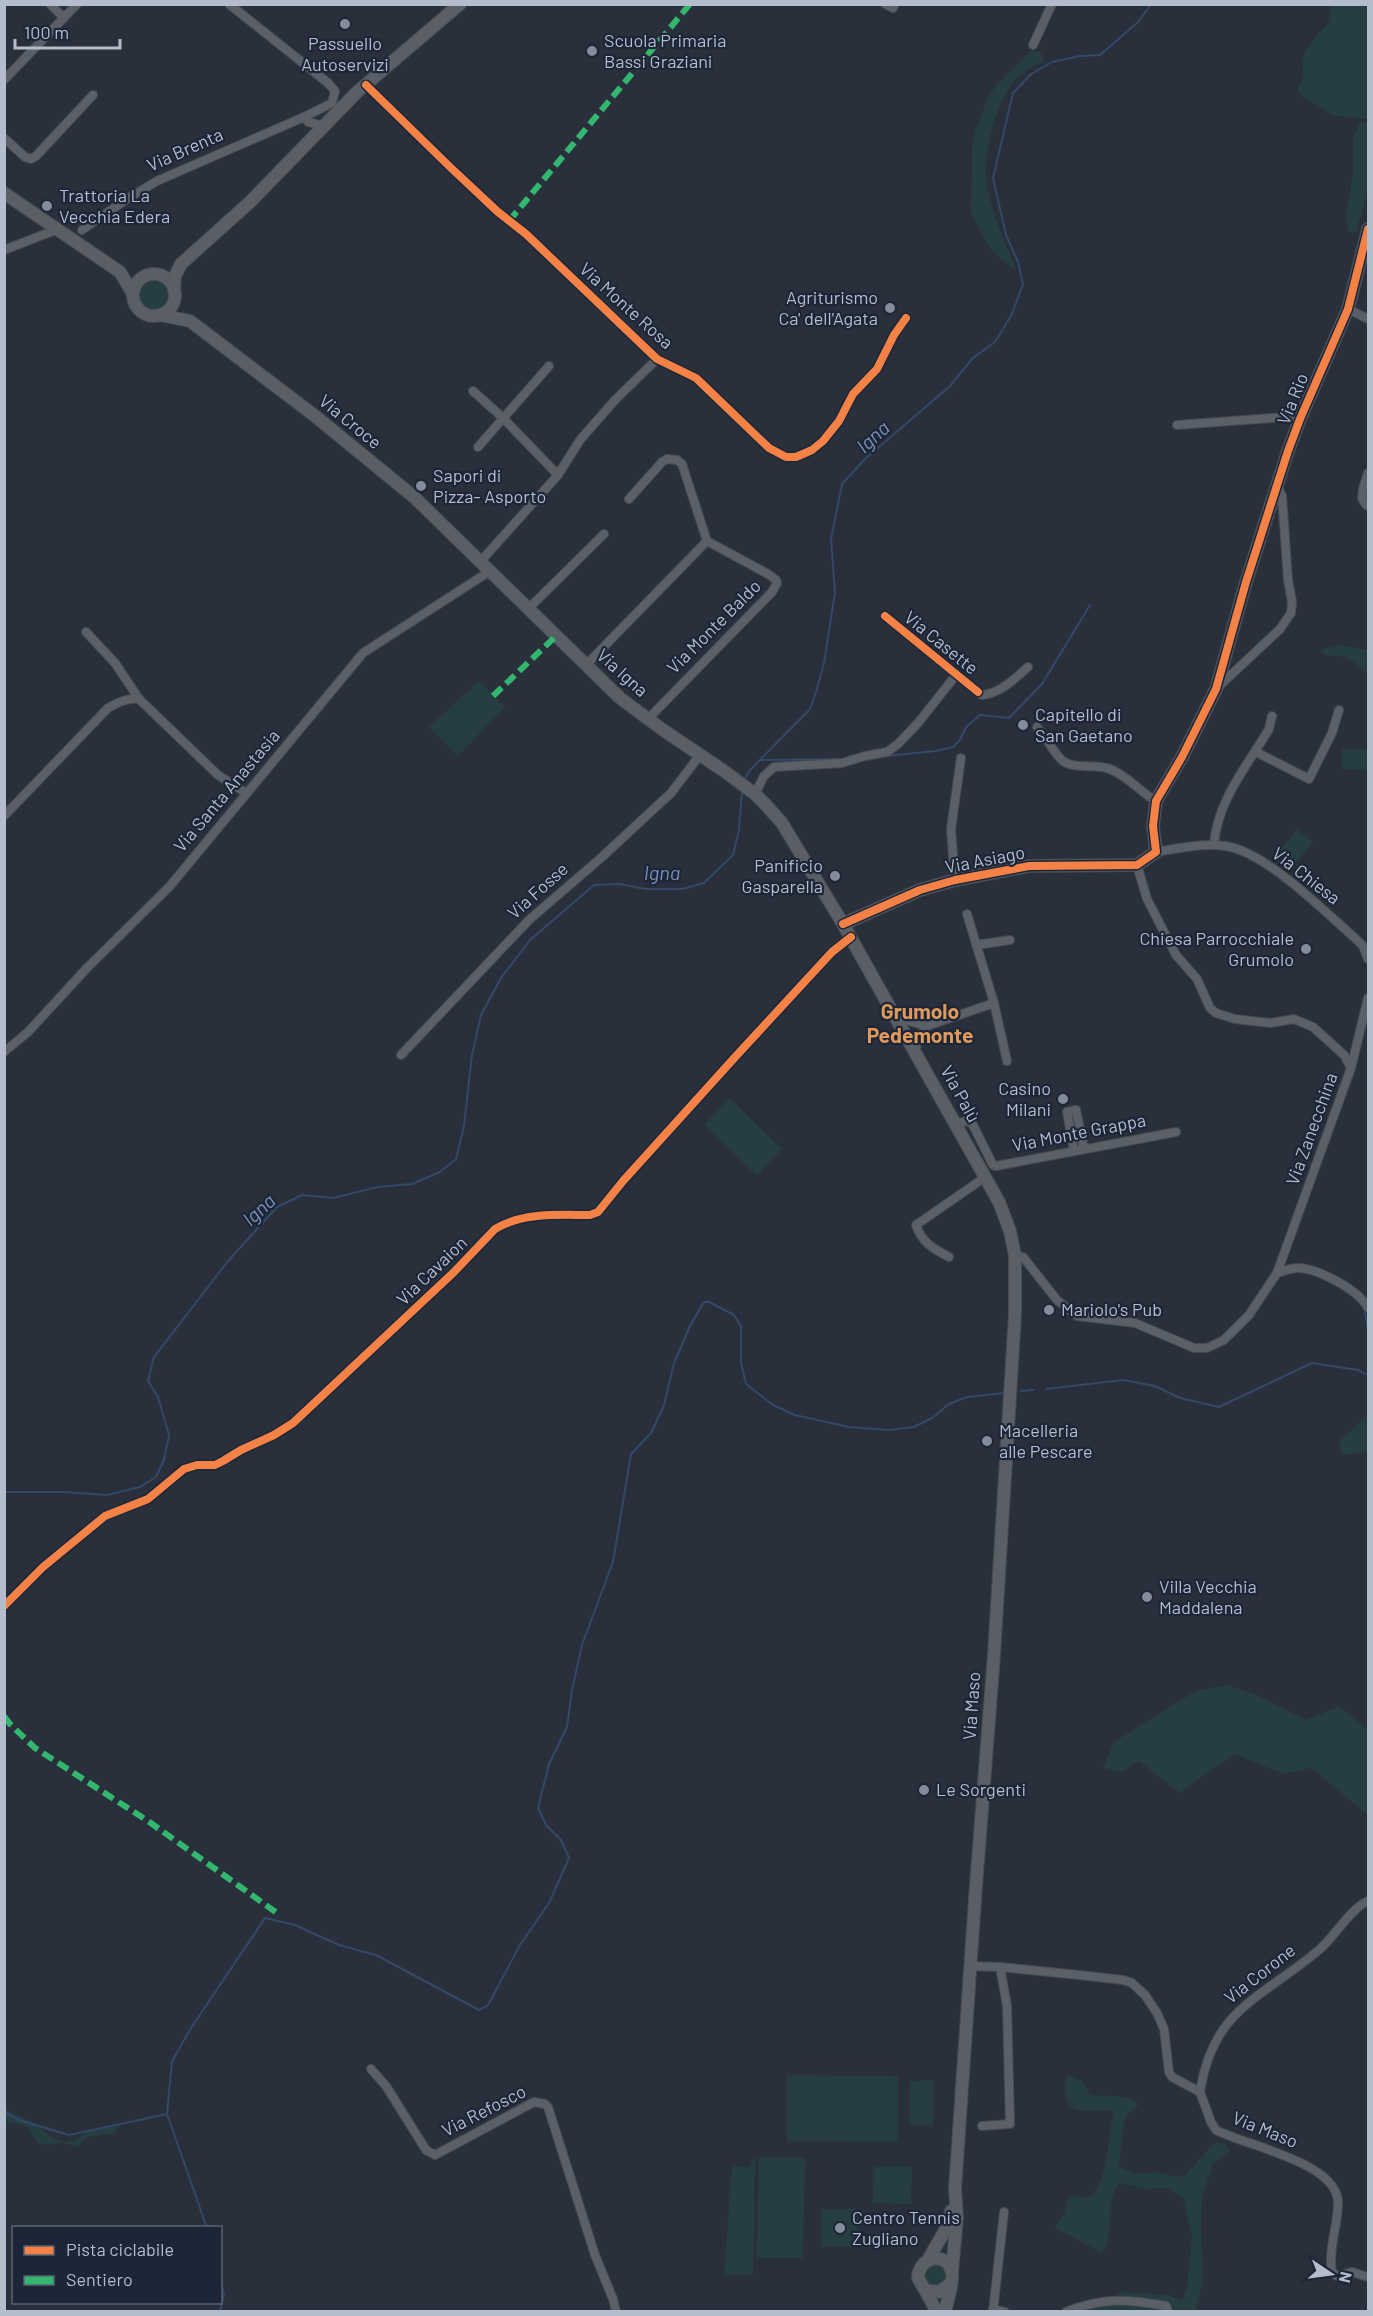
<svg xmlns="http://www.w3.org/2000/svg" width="1373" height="2316" viewBox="0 0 1373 2316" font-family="Barlow,sans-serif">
	<rect width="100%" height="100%" fill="#2a303b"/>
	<g fill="#263d42">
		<path d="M1330,5H1368V119L1332,115L1298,93V86L1304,79C1300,59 1304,51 1317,35C1321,30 1327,27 1330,21Z"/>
		<path d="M1032,50L1040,52L1044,59L1043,62C1034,67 1022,72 1015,80C996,103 981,156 987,186C992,215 1006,243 1016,270L998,257L987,244L971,213L972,147L975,132L988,97L998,83Z"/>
		<path d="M1361,122H1368V191L1356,232H1348L1346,214L1353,173V139L1358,126Z"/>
		<circle cx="153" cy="294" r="16"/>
		<path d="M1339,645L1368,650V673L1346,657L1326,655L1320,650Z"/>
		<path d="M479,681L505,707L458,756L429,727Z"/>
		<path d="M1342,749L1368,750V770L1342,769Z"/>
		<path d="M1297,829L1313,842L1290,870L1274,858Z"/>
		<path d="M729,1098L782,1149L757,1176L704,1125Z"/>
		<path d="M1368,1415V1452L1342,1455L1339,1441Z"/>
		<path d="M1229,1685L1256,1695L1306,1720L1339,1706L1368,1729V1815L1311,1768L1283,1774L1235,1754L1179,1793L1139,1761L1121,1772L1103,1768L1114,1742L1197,1690Z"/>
		<path d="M787,2075L898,2076V2142L787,2141Z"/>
		<path d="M1068,2075L1082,2081L1090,2095C1106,2097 1127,2093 1139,2104L1126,2116L1124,2121L1119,2163L1120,2167L1135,2174L1154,2172L1178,2177L1185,2175L1215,2142L1225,2144L1229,2148V2151L1213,2164L1202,2197L1201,2224L1203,2283L1195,2311H1173L1170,2306L1156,2308L1160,2311H1080L1099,2306L1139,2305L1131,2298L1119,2296V2293L1122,2292L1168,2295L1182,2300L1187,2289L1192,2235L1183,2198L1169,2188L1146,2189L1122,2183L1117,2186C1114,2192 1112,2199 1111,2205C1108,2221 1112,2239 1102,2253L1054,2227L1064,2215L1068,2199L1072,2196L1088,2198C1108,2187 1108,2133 1114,2111C1096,2108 1068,2120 1065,2094C1064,2086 1064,2081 1068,2075Z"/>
		<path d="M933,2080V2125H909L910,2081Z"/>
		<path d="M5,2109L36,2124L51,2137L63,2142L76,2140L89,2131L120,2123L116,2133L88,2137L77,2147C72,2146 68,2143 63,2143C42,2145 37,2149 28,2127L5,2121Z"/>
		<path d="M755,2157L753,2275H724L732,2166L749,2167Z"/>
		<path d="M759,2157L805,2158L803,2258H757Z"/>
		<path d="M874,2166L912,2167L911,2204L873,2203Z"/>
		<rect x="821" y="2209" width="37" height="38"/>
		<path d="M933,2263C943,2266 945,2268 947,2279L941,2287L927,2286L922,2273Z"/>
	</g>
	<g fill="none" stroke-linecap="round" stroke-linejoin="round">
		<g stroke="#344867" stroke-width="2">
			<path d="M886,756L936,751L953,747L960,740L966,727L980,715L1009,718L1042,684L1090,605"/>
			<path d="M761,760L842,759"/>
			<path d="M744,780L750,770L810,709L816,692L824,663L835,592L831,539L842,484L865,459L950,386L973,358L995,342L1012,314L1023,284L1018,262L1006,235L993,178L1013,93L1031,74L1052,62L1080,56L1100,55L1138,22L1151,4"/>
			<path d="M1364,1308L1368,1329"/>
			<path d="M1046,1389L1123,1380L1155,1386L1180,1398L1219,1407L1312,1363L1358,1370L1368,1375"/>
			<path d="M1021,1391L1033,1390"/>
			<path d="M4,1492H64L107,1495L140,1487L156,1477L164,1460L169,1435L158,1397L148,1381L154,1357L228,1261L277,1207L302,1195L333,1198L378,1187L412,1184L440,1172L456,1159L464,1126L472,1055L481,1015L501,978L530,940L594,885L619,884L646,889H682L704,883L733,855L739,830L742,791"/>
			<path d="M4,2112L19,2120L69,2135L167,2114"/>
			<path d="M207,2228L167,2114L172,2061L191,2028L265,1918L295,1925L339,1945L376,1955L479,2010L488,2005L520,1945L549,1903L569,1858L561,1840L546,1825L538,1808L549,1764L567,1727L572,1690L582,1645L613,1562L631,1454L651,1433L664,1405L674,1363L690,1326L704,1302H709L734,1315L741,1326V1363L746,1384L773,1405L795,1415L849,1427L889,1430L914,1427L932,1418L949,1404L967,1397L1005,1393"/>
			<path d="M220,2312L224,2294L220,2279"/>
		</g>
		<defs>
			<g id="street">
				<path d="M50,4L64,18"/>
				<path d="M885,4L893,8L895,4"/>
				<path d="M1033,45L1052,4"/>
				<path d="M4,80L77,4"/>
				<path d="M366,85L449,166L498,212L526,234L657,359L696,378L769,448L786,457H796L812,450L823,441L839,421L853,394L877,369L894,335L906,318"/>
				<path d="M304,117L308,122L324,126"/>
				<path d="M4,138L25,157L31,159L36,156L93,95"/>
				<path d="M82,230L127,199L157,181L304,117L332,103L335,91L328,83L229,4"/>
				<path d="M4,250L53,231L57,227"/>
				<path d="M1348,309L1368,319"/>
				<path d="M473,391L503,418L558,475"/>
				<path d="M1177,425L1287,417L1300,419"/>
				<path d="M478,447L549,366"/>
				<path d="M1368,473L1363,489L1362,498L1366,505L1368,506"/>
				<path d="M629,499L662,462L667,459L677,460L682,464L707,541L768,574L776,580L777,583L772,592L648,719"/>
				<path d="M480,562L558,475L580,440L615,400L657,359"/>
				<path d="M528,609L604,534"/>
				<path d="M885,616L956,675L982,695C999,694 1016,678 1028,667"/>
				<path d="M86,632L115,663L139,699L218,775L246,793"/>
				<path d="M586,665L707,541"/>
				<path d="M1216,689L1280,629L1291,613L1292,602L1288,580L1282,496L1277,485"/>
				<path d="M1037,727C1047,737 1052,752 1063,761C1075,770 1095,763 1110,769C1128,776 1140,792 1156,801"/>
				<path d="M1256,752L1309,779L1332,733L1339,710"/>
				<path d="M755,794L764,776L774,767L842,763L865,756L887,752L898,744L918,723L956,675"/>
				<path d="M4,816L108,708C119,702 127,698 139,699"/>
				<path d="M1214,845C1217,801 1247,766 1269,729L1272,716"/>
				<path d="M1156,852C1179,848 1202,843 1225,846C1265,851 1325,912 1356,939L1363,946L1368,959"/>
				<path d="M1137,865L1147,899L1176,955L1197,979L1210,1008L1216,1013L1235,1019L1270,1023L1294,1019L1313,1027L1344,1055L1351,1068"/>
				<path d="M955,880L951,829L961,758"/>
				<path d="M976,945L1010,940"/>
				<path d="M994,1003L1007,1061"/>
				<path d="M897,1018L927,1026L994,1003L967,914"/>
				<path d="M915,1050L922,1032L927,1026"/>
				<path d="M4,1052L28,1032L87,968L170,886L363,653L490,571"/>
				<path d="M401,1055L529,920L602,857L671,793L700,755"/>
				<path d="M956,1125L965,1121L972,1123L993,1165L996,1166L1176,1132"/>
				<path d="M1074,1151L1067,1112L1076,1110L1084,1149"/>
				<path d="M1015,1256L1023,1257L1057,1300L1077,1316L1135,1323L1194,1348H1207L1224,1340L1249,1315L1277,1273L1351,1068L1368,998"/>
				<path d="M949,1257C934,1249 922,1243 916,1225L984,1178"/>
				<path d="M1277,1273C1283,1271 1290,1269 1296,1268C1316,1267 1359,1290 1368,1308"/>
				<path d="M4,1606L43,1567L105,1516L148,1499L184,1469L197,1465H215L223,1461L241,1450L274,1435L293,1423L454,1272L495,1229C523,1212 559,1215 590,1215L598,1212L623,1181L737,1055L832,952L851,937"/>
				<path d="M970,1966L1000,1967L1007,2006L1010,2124L982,2126"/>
				<path d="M1000,1967L1079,1975L1123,1980L1132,1983L1145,1995L1157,2013L1164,2029L1169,2072L1172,2077L1200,2092L1211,2122L1216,2130C1246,2146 1338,2162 1338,2203C1338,2226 1328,2248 1332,2272L1337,2276L1352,2272L1368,2277"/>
				<path d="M371,2069L386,2086L426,2150L435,2155L534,2102L545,2104L548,2107L595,2255L613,2299L616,2312"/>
				<path d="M1200,2092C1213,2007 1263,1998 1320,1949C1335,1936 1351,1908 1368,1901"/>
				<path d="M993,2309L1005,2312"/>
				<path d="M993,2312L1004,2212"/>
				<path d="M1066,2312C1103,2297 1128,2299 1166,2306L1168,2312"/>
			</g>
			<g id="secondary">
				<path d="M4,193L120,272L133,294"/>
				<circle cx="154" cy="295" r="21"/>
				<path d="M174,291L175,276L181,264L250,202L357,92L460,4"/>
				<path d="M160,315L190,321L315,416L414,497L620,698L663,730L724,771L755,794L765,804L782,823L843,924L999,1202L1010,1231L1015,1256V1314L994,1655L975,1899L955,2189L957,2217L952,2271"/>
				<path d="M843,924L920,890L955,880L1029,866L1137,865L1156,852L1153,826L1156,801L1182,757L1216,689L1246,582L1288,451L1300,419L1348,309L1368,229"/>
				<path d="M928,2260L947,2227L951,2211"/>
				<path d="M925,2290L937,2312"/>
				<path d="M945,2312C947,2301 954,2282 952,2273C948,2251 919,2255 918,2278L925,2290L939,2292L951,2283"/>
			</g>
		</defs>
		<use href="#street" stroke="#464b53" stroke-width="10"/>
		<use href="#secondary" stroke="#464b53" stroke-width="14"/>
		<use href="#street" stroke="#5b5f68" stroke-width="8"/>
		<use href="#secondary" stroke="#595e67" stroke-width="12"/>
		<g stroke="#33b770" stroke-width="6" stroke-dasharray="12 6" stroke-linecap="butt">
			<path d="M509,221L690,4"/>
			<path d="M493,696L556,636"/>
			<path d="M4,1716L10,1724L35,1748L148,1821L277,1913"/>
		</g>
		<defs>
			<g id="cycleway">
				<path d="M366,85L449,166L498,212L526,234L657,359L696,378L769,448L786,457H796L812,450L823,441L839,421L853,394L877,369L894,335L906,318"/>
				<path d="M885,616L978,692"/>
				<path d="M843,924L920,890L955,880L1029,866L1137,865L1156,852L1153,826L1156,801L1182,757L1216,689L1246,582L1288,451L1300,419L1348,309L1368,229"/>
				<path d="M4,1606L43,1567L105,1516L148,1499L184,1469L197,1465H215L223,1461L241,1450L274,1435L293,1423L454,1272L495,1229C523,1212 559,1215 590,1215L598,1212L623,1181L737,1055L832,952L851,937"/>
			</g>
		</defs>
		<use href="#cycleway" stroke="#1c2637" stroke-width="11"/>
		<use href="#cycleway" stroke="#f48246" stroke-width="8"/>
	</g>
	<g fill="#848c99" stroke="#1c2637" stroke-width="2">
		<circle cx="345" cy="24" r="6"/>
		<circle cx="592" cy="51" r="6"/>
		<circle cx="47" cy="206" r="6"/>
		<circle cx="890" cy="308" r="6"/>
		<circle cx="421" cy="486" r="6"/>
		<circle cx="1023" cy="725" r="6"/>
		<circle cx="835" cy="876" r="6"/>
		<circle cx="1306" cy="949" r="6"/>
		<circle cx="1063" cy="1099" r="6"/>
		<circle cx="1049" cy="1310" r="6"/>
		<circle cx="987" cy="1441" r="6"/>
		<circle cx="1147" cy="1597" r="6"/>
		<circle cx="924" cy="1790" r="6"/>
		<circle cx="840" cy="2228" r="6"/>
	</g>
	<g text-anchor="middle" stroke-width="4.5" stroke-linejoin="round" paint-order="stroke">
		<g font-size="18" fill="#b4bdcc" stroke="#1c2637" text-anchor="start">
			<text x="604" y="47">Scuola Primaria<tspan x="604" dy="21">Bassi Graziani</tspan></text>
			<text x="345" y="50" text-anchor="middle">Passuello<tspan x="345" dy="21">Autoservizi</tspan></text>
			<text x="59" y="202">Trattoria La<tspan x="59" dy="21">Vecchia Edera</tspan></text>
			<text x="878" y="304" text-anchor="end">Agriturismo<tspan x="878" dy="21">Ca' dell'Agata</tspan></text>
			<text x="433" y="482">Sapori di<tspan x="433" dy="21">Pizza- Asporto</tspan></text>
			<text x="1035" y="721">Capitello di<tspan x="1035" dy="21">San Gaetano</tspan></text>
			<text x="823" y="872" text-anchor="end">Panificio<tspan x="823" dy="21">Gasparella</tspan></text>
			<text x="1294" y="945" text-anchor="end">Chiesa Parrocchiale<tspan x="1294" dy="21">Grumolo</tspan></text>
			<text x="1051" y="1095" text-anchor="end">Casino<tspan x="1051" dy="21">Milani</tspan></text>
			<text x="1061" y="1316">Mariolo's Pub</text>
			<text x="999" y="1437">Macelleria<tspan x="999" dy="21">alle Pescare</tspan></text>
			<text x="1159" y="1593">Villa Vecchia<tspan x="1159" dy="21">Maddalena</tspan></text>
			<text x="936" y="1796">Le Sorgenti</text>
			<text x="852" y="2224">Centro Tennis<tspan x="852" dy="21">Zugliano</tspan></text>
		</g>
		<g font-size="18" fill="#b4bdcc" stroke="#1c2637">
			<text transform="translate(185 150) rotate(-24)" y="6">Via Brenta</text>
			<text transform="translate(626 306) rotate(42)" y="6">Via Monte Rosa</text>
			<text transform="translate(1293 399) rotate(-68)" y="6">Via Rio</text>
			<text transform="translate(350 422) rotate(39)" y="6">Via Croce</text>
			<text transform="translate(714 627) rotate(-45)" y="6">Via Monte Baldo</text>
			<text transform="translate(941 643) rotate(39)" y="6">Via Casette</text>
			<text transform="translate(622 673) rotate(42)" y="6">Via Igna</text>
			<text transform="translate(227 791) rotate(-50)" y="6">Via Santa Anastasia</text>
			<text transform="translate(985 860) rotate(-11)" y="6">Via Asiago</text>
			<text transform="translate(1306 876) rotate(38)" y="6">Via Chiesa</text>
			<text transform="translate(538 891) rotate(-42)" y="6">Via Fosse</text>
			<text transform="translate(960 1094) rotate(61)" y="6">Via Palù</text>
			<text transform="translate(1312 1129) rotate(-70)" y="6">Via Zanecchina</text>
			<text transform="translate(1079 1133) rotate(-11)" y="6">Via Monte Grappa</text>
			<text transform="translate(432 1271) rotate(-44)" y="6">Via Cavaion</text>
			<text transform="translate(972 1706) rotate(-86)" y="6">Via Maso</text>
			<text transform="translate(1260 1974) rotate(-38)" y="6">Via Corone</text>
			<text transform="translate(484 2111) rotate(-27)" y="6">Via Refosco</text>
			<text transform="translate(1265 2130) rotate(22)" y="6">Via Maso</text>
		</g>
		<g font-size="20" font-style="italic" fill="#7991b6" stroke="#1c2637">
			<text transform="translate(873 437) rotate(-42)" y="7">Igna</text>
			<text x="662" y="880">Igna</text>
			<text transform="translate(259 1210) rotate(-43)" y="7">Igna</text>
		</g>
		<g font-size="21" font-weight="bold" fill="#e0995c" stroke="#1c2637">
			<text x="920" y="1019">Grumolo<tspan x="920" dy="24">Pedemonte</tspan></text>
		</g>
	</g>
	<rect width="1373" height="2316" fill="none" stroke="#b4bdcc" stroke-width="12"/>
	<rect x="12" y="2226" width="210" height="78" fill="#1c2637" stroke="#596273" stroke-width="1.5"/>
	<rect x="24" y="2246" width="30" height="9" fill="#f48246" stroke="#596273" stroke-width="1.5"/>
	<text x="66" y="2256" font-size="18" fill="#b4bdcc">Pista ciclabile</text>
	<rect x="24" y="2276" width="30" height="9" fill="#33b770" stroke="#596273" stroke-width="1.5"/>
	<text x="66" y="2286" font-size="18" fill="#b4bdcc">Sentiero</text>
	<g transform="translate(1331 2274) rotate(103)" stroke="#1c2637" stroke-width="4.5" paint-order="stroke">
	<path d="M0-4.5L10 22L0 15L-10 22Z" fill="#b4bdcc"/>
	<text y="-9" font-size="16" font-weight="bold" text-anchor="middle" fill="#b4bdcc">N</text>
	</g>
	<path d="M15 39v9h105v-9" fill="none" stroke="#b4bdcc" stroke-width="3"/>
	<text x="24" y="39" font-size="18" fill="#b4bdcc" stroke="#1c2637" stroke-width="4.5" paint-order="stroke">100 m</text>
</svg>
